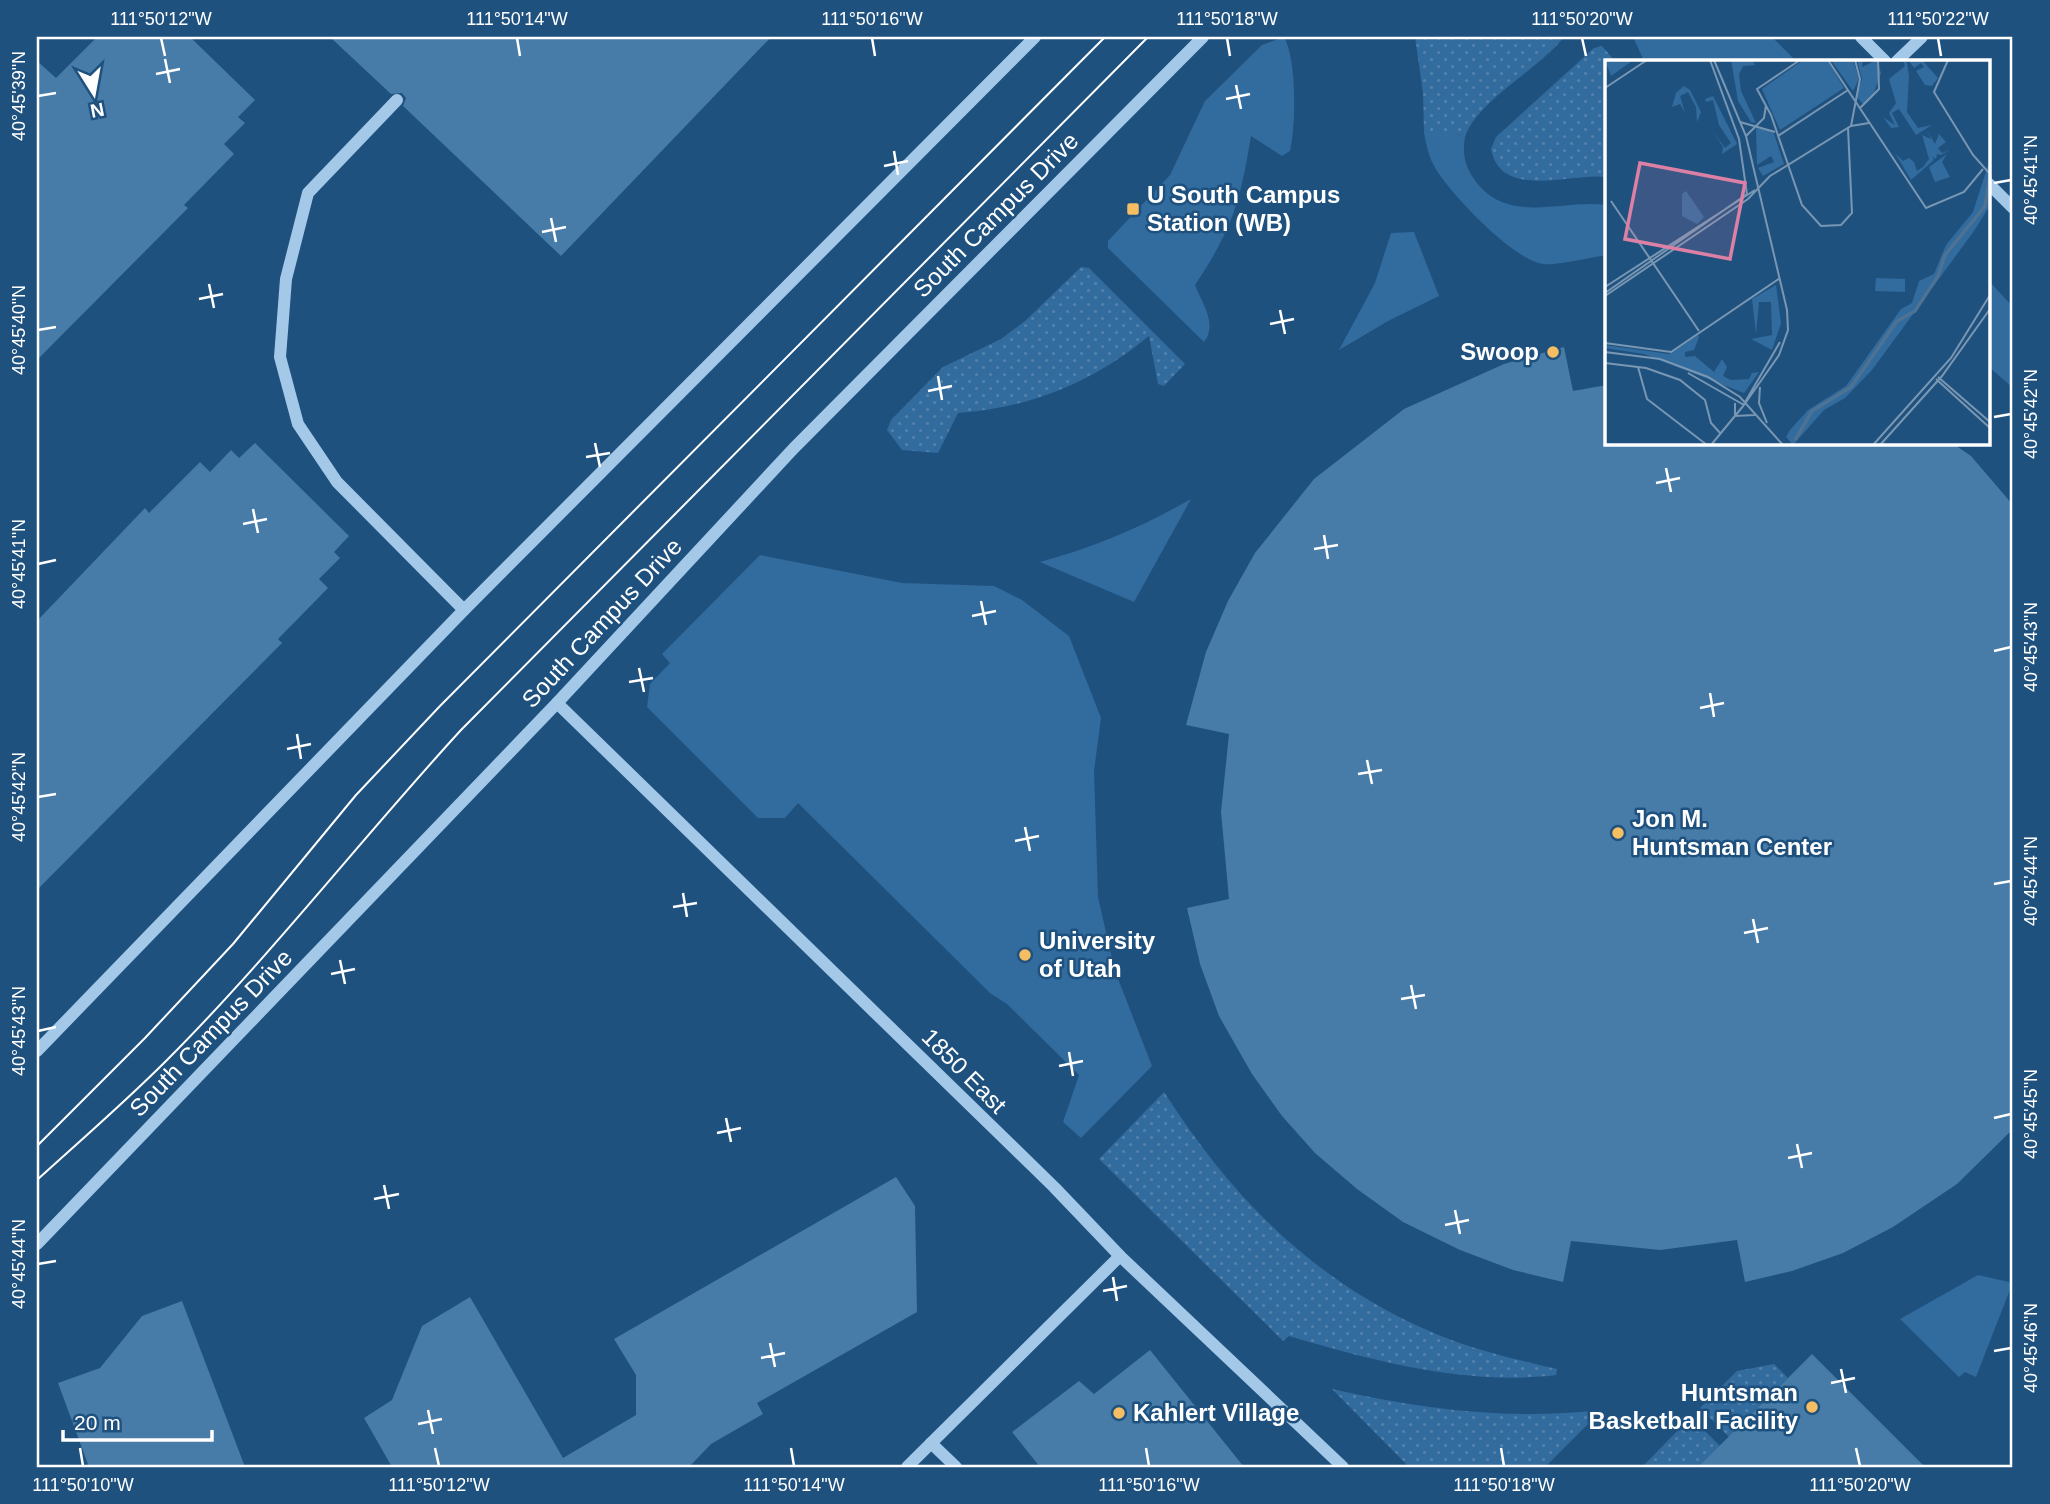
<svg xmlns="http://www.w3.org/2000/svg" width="2050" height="1504" viewBox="0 0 2050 1504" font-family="Helvetica,sans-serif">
	<defs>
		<pattern id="park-dots" width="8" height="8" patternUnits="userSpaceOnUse" patternTransform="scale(1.75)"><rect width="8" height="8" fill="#326b9d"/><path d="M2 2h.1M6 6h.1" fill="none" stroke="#5181ac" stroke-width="1.8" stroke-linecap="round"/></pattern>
	</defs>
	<rect width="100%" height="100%" fill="#1f517f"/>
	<g fill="#326b9d">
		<path d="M1284,37C1297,60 1296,124 1290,151L1282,156L1251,136C1240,202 1233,228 1195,285C1202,303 1218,324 1204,342L1108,248V241L1170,175L1205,101L1262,45Z"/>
		<path d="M1633,37H1772L1796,61H1644Z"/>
		<path d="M1424,133H1453L1465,137C1462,153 1465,166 1474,179C1507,226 1561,199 1607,205V255C1592,257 1556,266 1543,264C1514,261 1446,190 1433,164C1428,154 1426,143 1424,133Z"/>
		<path d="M1414,232L1439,296L1388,321L1339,350L1375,283L1391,233Z"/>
		<path d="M1989,281L2013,307V388L1989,367Z"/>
		<path d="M1191,499L1134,602L1040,562C1095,547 1142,527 1191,499Z"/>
		<path d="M760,555L902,583L994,586L1022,600L1069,636L1101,718L1094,771L1098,897L1115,971L1152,1066L1081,1138L1063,1122L1079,1075L1007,1004L990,993L798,803L785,818H758L647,707L650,684L670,663L662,654Z"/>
		<path d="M1978,1275L2009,1282L2011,1287L1976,1377L1965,1372L1959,1377L1900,1319Z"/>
	</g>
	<g fill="url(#park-dots)">
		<path d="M1415,37H1564C1539,69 1477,101 1465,137L1453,133H1424L1423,93Z"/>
		<path d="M1602,46L1615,61H1607V177C1572,172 1501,201 1491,149L1496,137L1594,48Z"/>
		<path d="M1081,267L1089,268L1185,364L1164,386L1158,384L1149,336C1093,382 1031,408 958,413L938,453L902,450L887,430L891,420L943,367L1001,339L1025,321Z"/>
		<path d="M1164,1092C1237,1206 1326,1293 1454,1341C1487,1353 1522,1361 1557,1369L1556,1375C1468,1386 1373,1361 1289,1336L1283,1341L1099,1159Z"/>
		<path d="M1774,1364L1788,1378L1729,1437L1700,1408L1737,1371Z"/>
		<path d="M1332,1389C1426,1410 1507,1420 1602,1410L1545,1467H1409Z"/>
		<path d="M1691,1417L1720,1446L1699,1467H1642Z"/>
	</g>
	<g fill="#477ba8">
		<path d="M97,37H190L255,100L238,117L245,123L224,144L234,154L184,205L188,208L37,360V61L56,78Z"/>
		<path d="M330,37H771L561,256L403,106L406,98L402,93L391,94Z"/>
		<path d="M1564,347L1573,391L1607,385V443H1952L1971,456L2013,505V1129L1957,1184L1893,1227L1843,1253L1792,1271L1745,1282L1737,1240L1660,1250L1571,1241L1563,1282L1513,1270L1460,1250L1403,1222L1357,1189L1315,1153L1282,1116L1252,1074L1219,1016L1200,964L1187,908L1229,899L1221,812L1229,734L1186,725L1206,652L1228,601L1255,553L1314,479L1404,409L1504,364Z"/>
		<path d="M255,443L349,536L334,552L340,558L319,579L328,588L278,639L282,643L37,890V621L145,508L149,513L200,462L210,472L231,450L239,458Z"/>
		<path d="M896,1177L915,1206L917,1312L757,1403L763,1414L711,1444L689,1467H392L364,1418L392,1400L422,1326L470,1297L563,1458L636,1415V1375L614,1339Z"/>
		<path d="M182,1301L245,1467H89L58,1383L100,1368L142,1316Z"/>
		<path d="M1150,1350L1244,1467H1040L1012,1432L1079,1381L1094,1394Z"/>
		<path d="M1812,1354L1925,1467H1698L1788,1378Z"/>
	</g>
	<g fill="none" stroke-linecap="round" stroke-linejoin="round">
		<g stroke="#a3c8e8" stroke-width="12">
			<path d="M1861,37L1885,61"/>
			<path d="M1897,61L1922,37"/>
			<path d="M397,100L308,193L286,279L280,357L298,424L337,482L464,610"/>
			<path d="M1989,184L2013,208"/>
			<path d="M557,703L1054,1187L1120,1256L1343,1467"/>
			<path d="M37,1051L464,610L1035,37"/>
			<path d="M37,1244L557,703L794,448L1203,37"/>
			<path d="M931,1443L956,1467"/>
			<path d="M907,1467L1120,1256"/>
		</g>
		<g stroke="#fff" stroke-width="2">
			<path d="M37,1146L145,1038L233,944L356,795L440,706L1105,37"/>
			<path d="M37,1180C80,1141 125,1102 166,1061C270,957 361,839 461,730L1148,37"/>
		</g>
	</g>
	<path fill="none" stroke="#fff" stroke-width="2.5" d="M161,38L165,56M517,38L520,56M872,38L875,56M1227,38L1230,56M1582,38L1586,56M1938,38L1941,56M165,59L170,83M156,74L180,69M1236,85L1241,109M38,96L56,93M1226,99L1250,94M894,151L898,175M884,166L908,161M1994,183L2011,180M551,218L556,242M542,232L566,227M209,284L214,308M199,299L223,294M1280,310L1285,334M1270,324L1294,319M38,330L56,327M938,376L942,400M928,391L952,386M1994,417L2011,414M595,443L600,467M586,457L610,453M1666,468L1671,492M1656,483L1680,478M253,509L258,533M243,524L267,519M1324,535L1328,559M1314,549L1338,545M38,564L56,560M981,601L986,625M972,616L996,611M1994,651L2011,647M639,668L644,692M629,682L653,678M1710,693L1714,717M1700,708L1724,703M297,734L301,759M287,749L311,744M1367,760L1372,784M1358,774L1382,770M38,797L56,794M1025,827L1030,851M1015,841L1039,836M1994,884L2011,881M683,893L687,917M673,907L697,903M1753,919L1758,943M1744,933L1768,928M340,960L345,984M331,974L355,969M1411,985L1416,1009M1401,999L1425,995M38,1031L56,1027M1069,1052L1073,1076M1059,1066L1083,1061M726,1118L731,1142M1994,1118L2011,1114M717,1133L741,1128M1797,1144L1802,1168M1788,1158L1812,1153M384,1185L389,1209M374,1199L399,1194M1455,1210L1460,1234M1445,1225L1469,1220M38,1264L56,1261M1113,1277L1117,1301M1103,1291L1127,1286M770,1343L775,1367M1994,1351L2011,1348M761,1358L785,1353M1841,1369L1846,1393M1831,1383L1855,1378M428,1410L433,1434M418,1424L442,1419M80,1448L83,1466M435,1448L439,1466M791,1448L794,1466M1146,1448L1149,1466M1501,1448L1504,1466M1856,1448L1860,1466"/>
	<g fill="#f6be63" stroke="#1f517f" stroke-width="2.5">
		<rect x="1126" y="202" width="14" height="14" rx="3.5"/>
		<circle cx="1553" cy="352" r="7"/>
		<circle cx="1618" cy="833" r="7"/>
		<circle cx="1025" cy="955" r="7"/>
		<circle cx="1812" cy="1407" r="7"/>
		<circle cx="1119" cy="1413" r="7"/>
	</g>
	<g text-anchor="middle" stroke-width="5" stroke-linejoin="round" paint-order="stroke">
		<g font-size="24" font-weight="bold" fill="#fff" stroke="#1f517f" text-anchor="start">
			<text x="1147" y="203">U South Campus<tspan x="1147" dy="28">Station (WB)</tspan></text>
			<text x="1539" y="360" text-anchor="end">Swoop</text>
			<text x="1632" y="827">Jon M.<tspan x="1632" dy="28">Huntsman Center</tspan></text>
			<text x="1039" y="949">University<tspan x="1039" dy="28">of Utah</tspan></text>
			<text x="1798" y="1401" text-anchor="end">Huntsman<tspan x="1798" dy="28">Basketball Facility</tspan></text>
			<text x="1133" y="1421">Kahlert Village</text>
		</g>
		<g font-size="24" fill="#fff" stroke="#1f517f">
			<text transform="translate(996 215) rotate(-45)" y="8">South Campus Drive</text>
			<text transform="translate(602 623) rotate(-47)" y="8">South Campus Drive</text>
			<text transform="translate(211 1033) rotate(-46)" y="8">South Campus Drive</text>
			<text transform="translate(964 1071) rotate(45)" y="8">1850 East</text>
		</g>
	</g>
	<g transform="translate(1605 60)">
		<rect width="385" height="385" fill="#1f517f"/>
		<path d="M0,0H27V1L6,16ZM126,0H147L150,5L138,6L134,14L136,31L151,63L146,62L133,41ZM252,0H258L257,7L272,0L276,13L267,38L258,44L251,36L257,19ZM298,0L302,3L304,16L302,52L313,68L327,65L311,75L294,49L287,53L294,67L286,68L278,57L290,65L284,53L291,43L284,19L300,6ZM317,0L333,18L327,26L320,25L311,11L319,7L316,3L309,8L304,1ZM151,68L168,71L179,104L158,116L153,108L169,102L166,96L152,105ZM322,70L330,84L334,74L341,82L333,88L337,93L345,90L336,95L332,94L331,99L327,97L329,100L306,120L290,93L298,101L304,98L309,102L312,111L318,107L324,99L317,75L326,79ZM342,94L337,102L345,117L330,122L324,107ZM81,131L99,157L92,164L77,156V134ZM171,225L176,263L167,290L146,279L167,275L166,242H154L151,274L147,239ZM93,275L94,277L89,290L80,292V297L90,296L109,312L117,299L122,307L118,316L126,320L144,319L147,313L154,312L139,333L39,294L0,288V285L64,294Z" fill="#326b9d"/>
		<path d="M385,99L384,147L369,171L267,310L240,338L219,350L188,385L181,377L185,370L203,350L241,326L296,249L307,243L314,221L329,214L341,185L368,152Z" fill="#326b9d"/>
		<path d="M198,0H222L239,28L175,70L157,29ZM226,0H248L254,19L248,31ZM79,26L85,30L96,52L92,62L91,47L83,32L75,36L80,53L75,44L67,47L71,33ZM108,36L132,84L117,94L118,87L107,70L120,88L126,83L114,65L108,40L101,42L100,39ZM271,218L300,219V232L270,231Z" fill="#326b9d"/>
		<path fill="none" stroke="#4d7293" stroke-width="3.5" d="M190,380L207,351L246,327L292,261L310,251L333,216L340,195L380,146L385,116"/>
		<path fill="none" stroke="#7997b2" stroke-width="2" d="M109,0L141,76L182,250L183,270L174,295L139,345M195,0L152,29L166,55L197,145L216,166L236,165L247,153L243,68M223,0L321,148L359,132L378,109M343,0L329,32L368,95L385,114M0,28L42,0M255,48L274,29L273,0M135,62L170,72M246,66L255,19L250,0M141,76L159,58L161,45M173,76L243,30M6,141L94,271M0,227L150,130M0,233L142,134L134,79L105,0M0,236L143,139L165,116L246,66L264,63M0,283L66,292L175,218M0,292L55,299L103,317L135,337L178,385M0,303L41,308L75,320L100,340L106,363L116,374M33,307L42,339L102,385M83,313L139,345M333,317L385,362M331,319L385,368M155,327L154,343L162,363M130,343V356L150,355M139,344L175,282M106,385L139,345M268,385L346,298L385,235M275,385L337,316L385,249"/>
		<path fill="#dd80a5" fill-opacity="0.15" stroke="#dd80a5" stroke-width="3.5" d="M35,103L140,123L125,199L20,179Z"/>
		<rect width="385" height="385" fill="none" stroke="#fff" stroke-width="3.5"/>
	</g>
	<rect width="2050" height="1504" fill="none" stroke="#1f517f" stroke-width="77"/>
	<g transform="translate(94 94) rotate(169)" stroke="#1f517f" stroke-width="5" paint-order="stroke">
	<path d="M0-5L12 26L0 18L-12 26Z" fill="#ffffff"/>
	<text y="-10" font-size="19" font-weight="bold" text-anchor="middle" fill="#ffffff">N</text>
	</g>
	<path d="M63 1430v10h149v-10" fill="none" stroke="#ffffff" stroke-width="3.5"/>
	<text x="74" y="1430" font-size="21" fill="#ffffff" stroke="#1f517f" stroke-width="5" paint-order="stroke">20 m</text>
	<rect x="38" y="38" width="1973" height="1428" fill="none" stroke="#fff" stroke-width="2.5"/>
	<g font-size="18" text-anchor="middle" fill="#fff">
		<text x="161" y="25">111°50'12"W</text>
		<text x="517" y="25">111°50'14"W</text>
		<text x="872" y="25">111°50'16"W</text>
		<text x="1227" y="25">111°50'18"W</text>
		<text x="1582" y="25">111°50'20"W</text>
		<text x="1938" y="25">111°50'22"W</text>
		<text transform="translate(19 96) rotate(-90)" y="6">40°45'39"N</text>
		<text transform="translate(2031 180) rotate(-90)" y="6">40°45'41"N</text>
		<text transform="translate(19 330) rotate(-90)" y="6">40°45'40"N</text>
		<text transform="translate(2031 414) rotate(-90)" y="6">40°45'42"N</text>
		<text transform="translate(19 564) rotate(-90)" y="6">40°45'41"N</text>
		<text transform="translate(2031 647) rotate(-90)" y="6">40°45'43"N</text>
		<text transform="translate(19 797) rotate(-90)" y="6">40°45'42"N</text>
		<text transform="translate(2031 881) rotate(-90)" y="6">40°45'44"N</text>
		<text transform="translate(19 1031) rotate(-90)" y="6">40°45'43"N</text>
		<text transform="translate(2031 1114) rotate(-90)" y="6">40°45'45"N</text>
		<text transform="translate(19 1264) rotate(-90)" y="6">40°45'44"N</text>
		<text transform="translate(2031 1348) rotate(-90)" y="6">40°45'46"N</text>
		<text x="83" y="1491">111°50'10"W</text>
		<text x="439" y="1491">111°50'12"W</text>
		<text x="794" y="1491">111°50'14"W</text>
		<text x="1149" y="1491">111°50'16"W</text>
		<text x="1504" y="1491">111°50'18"W</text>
		<text x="1860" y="1491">111°50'20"W</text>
	</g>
</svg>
